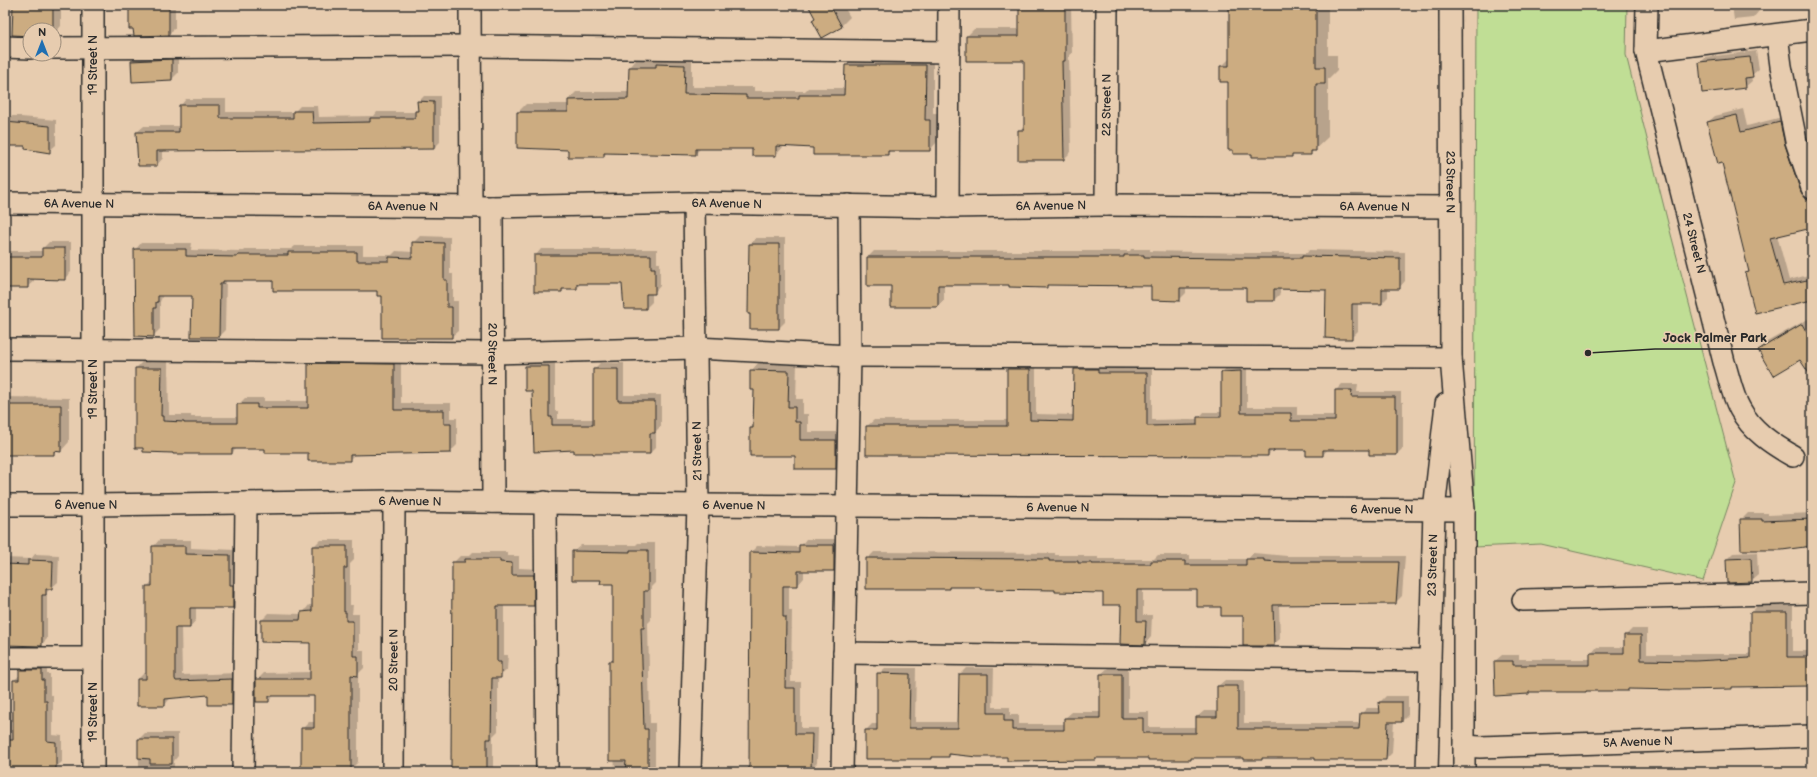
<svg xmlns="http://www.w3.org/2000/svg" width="1817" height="777" viewBox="0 0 1817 777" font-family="'Balsamiq Sans',sans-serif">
	<rect width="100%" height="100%" fill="#e7ccaf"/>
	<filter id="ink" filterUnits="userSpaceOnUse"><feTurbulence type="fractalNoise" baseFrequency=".025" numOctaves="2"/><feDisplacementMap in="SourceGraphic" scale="8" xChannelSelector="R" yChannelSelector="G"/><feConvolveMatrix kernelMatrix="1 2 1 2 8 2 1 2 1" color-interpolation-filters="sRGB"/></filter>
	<g filter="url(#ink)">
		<path fill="#c0de95" stroke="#768460" d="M1476,5H1627L1626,55L1668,223L1736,483L1703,581L1541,544L1474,547Z"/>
		<g fill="#0003">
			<path d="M14,5H61V26L54,34V30H30V35Z"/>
			<path d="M130,5H175V28L169,34Z"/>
			<path d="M809,5H843L850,17L841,26L816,17Z"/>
			<path d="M1023,5H1071L1072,53L1069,55L1071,152L1064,159L1019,131L1025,125V60L967,36L974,29H1020V8Z"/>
			<path d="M1230,5H1328V55H1337V70L1328,79V137L1310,154H1294L1291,156L1229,81L1221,67L1230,58Z"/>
			<path d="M1732,5H1758L1759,11L1753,18L1734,20Z"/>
			<path d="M1756,51L1759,69L1751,76L1752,81L1745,87L1700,63L1706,57Z"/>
			<path d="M178,54V73L172,79L132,61L138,55Z"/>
			<path d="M665,57H692V87H754V91H805L808,88H846V65L853,58L933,57V113H938L937,142L930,150H891L887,154L784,146L776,155H753V148H701L695,154L607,152L604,156L568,149L518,112L526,104H568V100L576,92H629L630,67L637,59L662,60Z"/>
			<path d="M424,96H440V142L434,148L163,150V158L157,165L137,132L144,126H180V106L186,99H226V112H294L300,106H318L319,117L374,116L377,112H415L419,109L418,102Z"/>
			<path d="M1743,109L1747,126L1786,116L1812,193V227L1777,235L1789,280L1812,274V299L1746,274L1749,270L1723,162L1708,122L1715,116Z"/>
			<path d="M5,110H9V116H21V117L56,120V145L49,151L26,145H5Z"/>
			<path d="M420,236L450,237V274H453V301H458V331L451,337L383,295L378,290L274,280H226L225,330L219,336L193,295H163L162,297L160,302V329L153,336L135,250L141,243H192L191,250L243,251L245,249H291L295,246H363V255H392L396,251L413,252V243Z"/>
			<path d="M756,238H785V322L779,328L750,244Z"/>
			<path d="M49,242H71V272L64,279L34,278V281L27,287H5V251H43V248Z"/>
			<path d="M541,249H657V263H660V286L654,293H652V302L646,308L623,283H581L577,288H565L562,291L535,256Z"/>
			<path d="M1131,249H1150V251L1247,253H1307L1309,250L1405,252V281L1399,288H1388V297L1382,303H1358V331L1351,338L1327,289L1280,288V294L1274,300L1247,287H1186V293L1179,300L1152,285L1049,284L1047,287L1010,284H944V300L938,306H892V285L868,257L874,251H1130Z"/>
			<path d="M1808,319L1812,325V375L1801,359L1759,350L1765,343Z"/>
			<path d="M316,357H401V403H451V418H457V445L450,452L355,454L349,460L309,452L266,448H237L232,453H174L136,368L143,361H168L169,415H191V417H238V405L245,398H264V401H309V364Z"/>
			<path d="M533,360H555V411H558V419H594V369L600,363H624V395H661V426L656,431V447L650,453L575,449L535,451L533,390L526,366Z"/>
			<path d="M759,362L797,363L796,399H803V414H808V432H844V460L835,468L796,455L751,428L754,424L755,389L751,371Z"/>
			<path d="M1014,363H1036V414L1074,415L1075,369L1081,363L1152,367V420L1198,419L1204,412H1222V372L1228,366L1247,365V407H1297V415H1336V390L1342,384H1358L1357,392H1401V402H1403V448L1397,454L1370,449H1328L1323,455L1307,449L1273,450L1268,455L867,426L874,420H1008V369Z"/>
			<path d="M5,397L69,398V442L61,451L57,450L54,454H5Z"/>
			<path d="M1748,513H1768V515L1812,513V545L1741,520Z"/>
			<path d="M806,539H840V564L833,570H804V578L798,585H789V611H792L791,682H801V728H818L817,763L811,769L750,770L751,552L757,546L800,547Z"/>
			<path d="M159,540H191V548L236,550L239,601L232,607H196V620L190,627H181L182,675L238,673V698L231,704L209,694L171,697L165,705H138V679L144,673H147V587L153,580V547Z"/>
			<path d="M320,540H354V560L350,564V605H353L352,614H359V650H364V668L358,674V762L351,769V772H302V729L309,722H315V695H275L268,701L257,680L264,673L311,672V642L262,620L269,613L302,614L309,605H313V547Z"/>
			<path d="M638,543H655V583L651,587V620L648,623L650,723H655V772H615L610,662L614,658V583L602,579L573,552L581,545H636Z"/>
			<path d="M473,552H507V556H519V568L540,569L541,598L533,605H504V655H508L507,670L499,677L498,681V731L493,736V772H452L453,563L460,556H469Z"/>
			<path d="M874,552L1055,553V555H1084V557H1098V559H1154L1158,555H1190V559H1248L1253,553L1287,556H1405L1402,596L1395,603L1279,604L1280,639L1273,645L1244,615L1222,606L1198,589H1143V615H1152L1151,637L1145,644L1122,604L1104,592L1056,589L951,586L949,588L867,559Z"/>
			<path d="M1757,552L1758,575L1751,581L1727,559L1733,553Z"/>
			<path d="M35,554L59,555L58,582L47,592V639L41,645L5,644V558L31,559Z"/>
			<path d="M1757,606H1793V651H1812V685L1630,688L1627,690L1531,691L1529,693L1495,661L1502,655H1519V659H1591V654L1597,647H1625V636L1632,629H1647V654H1748L1751,652V613Z"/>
			<path d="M26,664H47V674H50V695H53V735L62,736V762L55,768L5,769V711L14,712V680L20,675V670Z"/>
			<path d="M885,668H916L915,722H959L960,674L966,668H994L993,707H1010V715H1019V724H1065V718L1072,712H1101V674L1108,668H1128V712H1149V727H1197V717L1204,711H1218V686L1225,680H1244V723H1360L1361,714L1367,708H1380V702L1386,696H1408V715L1402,721H1394L1392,753L1386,759L1264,757L1262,759L1244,757H1192L1190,759L1097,757L1095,759L952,753L949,756H932L931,758L866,730L872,724H878V674Z"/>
			<path d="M145,733H178V756L174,761V772H136L139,769V739Z"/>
		</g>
		<g fill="#ccac81" stroke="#2b2b2b">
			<path d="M13,5H53V30H30V36L12,35Z"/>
			<path d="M129,5H169V35L134,36L133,29H129Z"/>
			<path d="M808,5H830L842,27L822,38L812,20L815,18Z"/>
			<path d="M1229,5H1316V67H1325V84H1316V151H1311V155H1292V157H1252V154H1233V150H1228V82H1220V66H1229Z"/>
			<path d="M1019,8H1065V61H1062L1064,160H1018V130H1024V61H966V36H1019Z"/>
			<path d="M1750,57L1753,77L1745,78L1746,88L1702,93L1699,62Z"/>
			<path d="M172,59V80L132,82L131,61Z"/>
			<path d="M656,64L685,65L684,94L746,95V98H799V95H844L845,65H926L925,120H930V151H888V155H813V148L776,146V156H752V149H696V155L604,153V157H568V150L517,148V112H568V100L628,99L629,67H656Z"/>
			<path d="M417,101L434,102V149L157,151V166H138L136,132H179V105H220V118H293V111H312L313,123L370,122V118H415V111H418Z"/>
			<path d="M1737,115L1741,132L1780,122L1785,145L1801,192L1807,200H1810L1812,209V228L1770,238L1783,285L1812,279V300L1755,313L1745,273L1749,272L1722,163L1718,164L1707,122Z"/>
			<path d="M5,122L50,126V153L25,149V146H5Z"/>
			<path d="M412,242L444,243V280H447V307H452V338H382V296H377V291H273V281H223V284H220L219,337H191L192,296H158V302H156V308H154V337L135,336L134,249H186V256L237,257L238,255H288V252H357V261H389V257L412,258Z"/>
			<path d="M749,244H779V329H750V314H748Z"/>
			<path d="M42,248H65V280L28,279V288H5V257H42Z"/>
			<path d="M534,255H651V268H655V294H646V309H624L622,284H577V289H562V292H534Z"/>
			<path d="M1124,255H1144V257L1240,258H1302V256L1400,258V289H1382V304H1352V339H1338L1325,338L1326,290L1274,289V301H1246V288H1180V301L1151,300V286L1047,285V288L1009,287V285H938V307H891V286H867V257H1124Z"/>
			<path d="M1802,324L1812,342V378L1800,360L1773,376L1758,350Z"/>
			<path d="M308,363L394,364V410H444V424H451V453L350,455V461H308V453H265V449H232V454H173V453L143,452V448H135V368H162L161,416H163V421L184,422V423H237V404H257V408H308Z"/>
			<path d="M525,366H549V417H552V425H593V369H618V401H655V433H650V454H593V453H574V450L534,452L532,391H525Z"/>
			<path d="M1007,369H1030V420L1073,421L1074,369H1098V373H1147V426L1197,425V417H1221V372L1241,371V413H1291V421H1335V390H1352L1351,397H1395V408H1397V455H1369V450H1323V456H1306V450H1274V451H1268V456L866,455V426H1007Z"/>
			<path d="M750,370L789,371L788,407H795V422H800V440H836V469H795V456H750V428H753L754,390H750Z"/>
			<path d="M5,405H61V452L54,451V455H5Z"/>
			<path d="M1740,519H1762V521L1812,519V546L1782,550H1741Z"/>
			<path d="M799,545H834V571H798V586H783V617H786L785,688H795V734H812L811,770L749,771L750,552L799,553Z"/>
			<path d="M152,546H185V554L230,555V585H233V608H190V628H175V679L176,681L232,679V705H208V695L165,699V706H137V679H146V586H152Z"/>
			<path d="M312,546H347V568H344V612H346V621H353V656H358V676L351,675V770H301V728H314V696H269V702H256V679H310V643L261,642V620H300L301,612L312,611Z"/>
			<path d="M630,550H648V591H644V628H641L644,729H648V772H625L626,761H609V661H613V584H600L601,580H572V551L630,552Z"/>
			<path d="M866,558L1049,559V561H1078V563H1092V564H1151V561H1185V565H1246V559H1264V561L1281,562H1399L1396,604L1273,605L1274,646H1243V616H1221V607H1197V590H1137V621H1146L1145,645L1120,644L1121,605H1103V593L1055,592V590L980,589V587H949V589H866Z"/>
			<path d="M1751,558L1752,582L1727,583L1726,559Z"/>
			<path d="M465,559H500V562L512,563V575H534V606H497V662H501V678H492L491,739H487V772H451L452,562H465Z"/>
			<path d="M28,560L53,561L52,589H46V595H42V646L5,645V564L28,565Z"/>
			<path d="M1750,612H1787V657H1812V686L1732,687V689L1680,690L1628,689V691H1586V692H1529V694L1495,696L1494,661H1513V665H1590V653H1624V635H1641V660L1695,661L1750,658Z"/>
			<path d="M19,670H42V680H44V701H47V741L56,742V769L6,770V740H13V680H19Z"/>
			<path d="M877,673L910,674L909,728H958L959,674H988V713H1004V721H1013V730H1064V718H1100V674H1122V718H1143V733H1196V717H1217V686H1238V729H1359L1360,713H1380L1379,702H1402V722H1388L1386,760H1315V758H1262V760H1243V758H1191V760H1148V758H1095V760L1007,761V757H977L949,754V757H931V759H865V730H877Z"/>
			<path d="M138,739H172V764H150V759L138,758Z"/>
		</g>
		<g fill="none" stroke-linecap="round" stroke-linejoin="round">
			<defs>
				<g id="minor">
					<path d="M470,5L471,206"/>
					<path id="s1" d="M1450,5L1451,358L1464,510V772"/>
					<path id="s2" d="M1647,5L1646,51L1724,362C1729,377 1732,395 1740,409C1752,431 1772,444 1793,456"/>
					<path d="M1777,35L1781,66L1796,141L1812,188"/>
					<path d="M5,47L30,48"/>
					<path d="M54,48L470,46L949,52"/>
					<path d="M1646,51L1812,30"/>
					<path id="s3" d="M5,203L492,207L694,203L948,207L1106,205L1449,207"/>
					<path id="s4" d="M1106,205L1107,5"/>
					<path id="s5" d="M492,207L493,502"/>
					<path d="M948,207L949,5"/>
					<path d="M5,349L493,353L696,348L850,356L1451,358"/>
					<path d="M545,502L547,772"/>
					<path id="s6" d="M5,505H93L394,501L698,505L1464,510"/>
					<path d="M1523,600L1812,593"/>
					<path d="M844,653L1430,660"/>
					<path d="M5,658H93"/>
					<path id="s7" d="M1464,746L1480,747L1812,736"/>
					<path d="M93,772V5"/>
					<path d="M243,772L246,503"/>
					<path id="s8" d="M393,772L394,501"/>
					<path d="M690,772L698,505L694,203"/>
					<path d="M842,772L850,356L849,205"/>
					<path id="s9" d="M1427,772L1434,510L1446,404"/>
				</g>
			</defs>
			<use href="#minor" stroke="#2b2b2b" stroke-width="24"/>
			<use href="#minor" stroke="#e7ccaf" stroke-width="21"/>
		</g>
	</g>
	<g text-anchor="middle" stroke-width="3.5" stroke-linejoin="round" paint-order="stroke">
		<g font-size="12" fill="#2b2b2b" stroke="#e7ccaf">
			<text transform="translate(93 65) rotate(-90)" y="4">19 Street N</text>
			<text dy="4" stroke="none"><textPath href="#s4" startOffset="100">22 Street N</textPath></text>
			<text dy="4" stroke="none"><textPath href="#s1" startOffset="177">23 Street N</textPath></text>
			<text dy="4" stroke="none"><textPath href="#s3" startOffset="74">6A Avenue N</textPath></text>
			<text dy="4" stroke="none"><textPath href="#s3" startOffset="722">6A Avenue N</textPath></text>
			<text dy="4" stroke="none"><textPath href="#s3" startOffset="398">6A Avenue N</textPath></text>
			<text dy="4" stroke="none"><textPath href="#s3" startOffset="1046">6A Avenue N</textPath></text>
			<text dy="4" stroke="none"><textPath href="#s3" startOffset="1370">6A Avenue N</textPath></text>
			<text dy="4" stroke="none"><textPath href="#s2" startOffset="244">24 Street N</textPath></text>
			<text dy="4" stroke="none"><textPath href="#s5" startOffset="147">20 Street N</textPath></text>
			<text transform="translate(93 389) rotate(-90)" y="4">19 Street N</text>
			<text transform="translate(697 451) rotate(-91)" y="4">21 Street N</text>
			<text dy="4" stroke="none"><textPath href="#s6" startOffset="405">6 Avenue N</textPath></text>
			<text dy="4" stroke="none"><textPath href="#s6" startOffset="81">6 Avenue N</textPath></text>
			<text dy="4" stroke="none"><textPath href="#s6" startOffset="729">6 Avenue N</textPath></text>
			<text dy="4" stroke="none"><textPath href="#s6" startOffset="1053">6 Avenue N</textPath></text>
			<text dy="4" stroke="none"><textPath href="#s6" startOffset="1377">6 Avenue N</textPath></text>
			<text dy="4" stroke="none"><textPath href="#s9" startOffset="207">23 Street N</textPath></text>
			<text dy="4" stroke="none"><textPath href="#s8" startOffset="112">20 Street N</textPath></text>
			<text transform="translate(93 712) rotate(-90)" y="4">19 Street N</text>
			<text dy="4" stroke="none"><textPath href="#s7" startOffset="174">5A Avenue N</textPath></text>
		</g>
	</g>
	<path fill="none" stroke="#2b2b2b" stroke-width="1.5" d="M1588 353L1655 349H1775"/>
	<circle fill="#2b2b2b" stroke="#e7ccaf" stroke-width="1.5" cx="1588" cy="353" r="4"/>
	<g font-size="13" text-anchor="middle" font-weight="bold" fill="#2b2b2b" stroke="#e7ccaf" stroke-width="3.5" stroke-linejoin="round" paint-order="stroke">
		<text x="1715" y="342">Jock Palmer Park</text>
	</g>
	<rect width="1817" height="777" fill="none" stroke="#e7ccaf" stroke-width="20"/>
	<rect x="10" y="10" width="1797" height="757" fill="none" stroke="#2b2b2b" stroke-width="1.5" filter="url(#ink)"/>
	<g transform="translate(42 42)"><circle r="19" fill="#e7ccaf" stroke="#9c8c7a"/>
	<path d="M0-3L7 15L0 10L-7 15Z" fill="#1f6fb2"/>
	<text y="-6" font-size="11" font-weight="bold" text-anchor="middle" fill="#2b2b2b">N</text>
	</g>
</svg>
